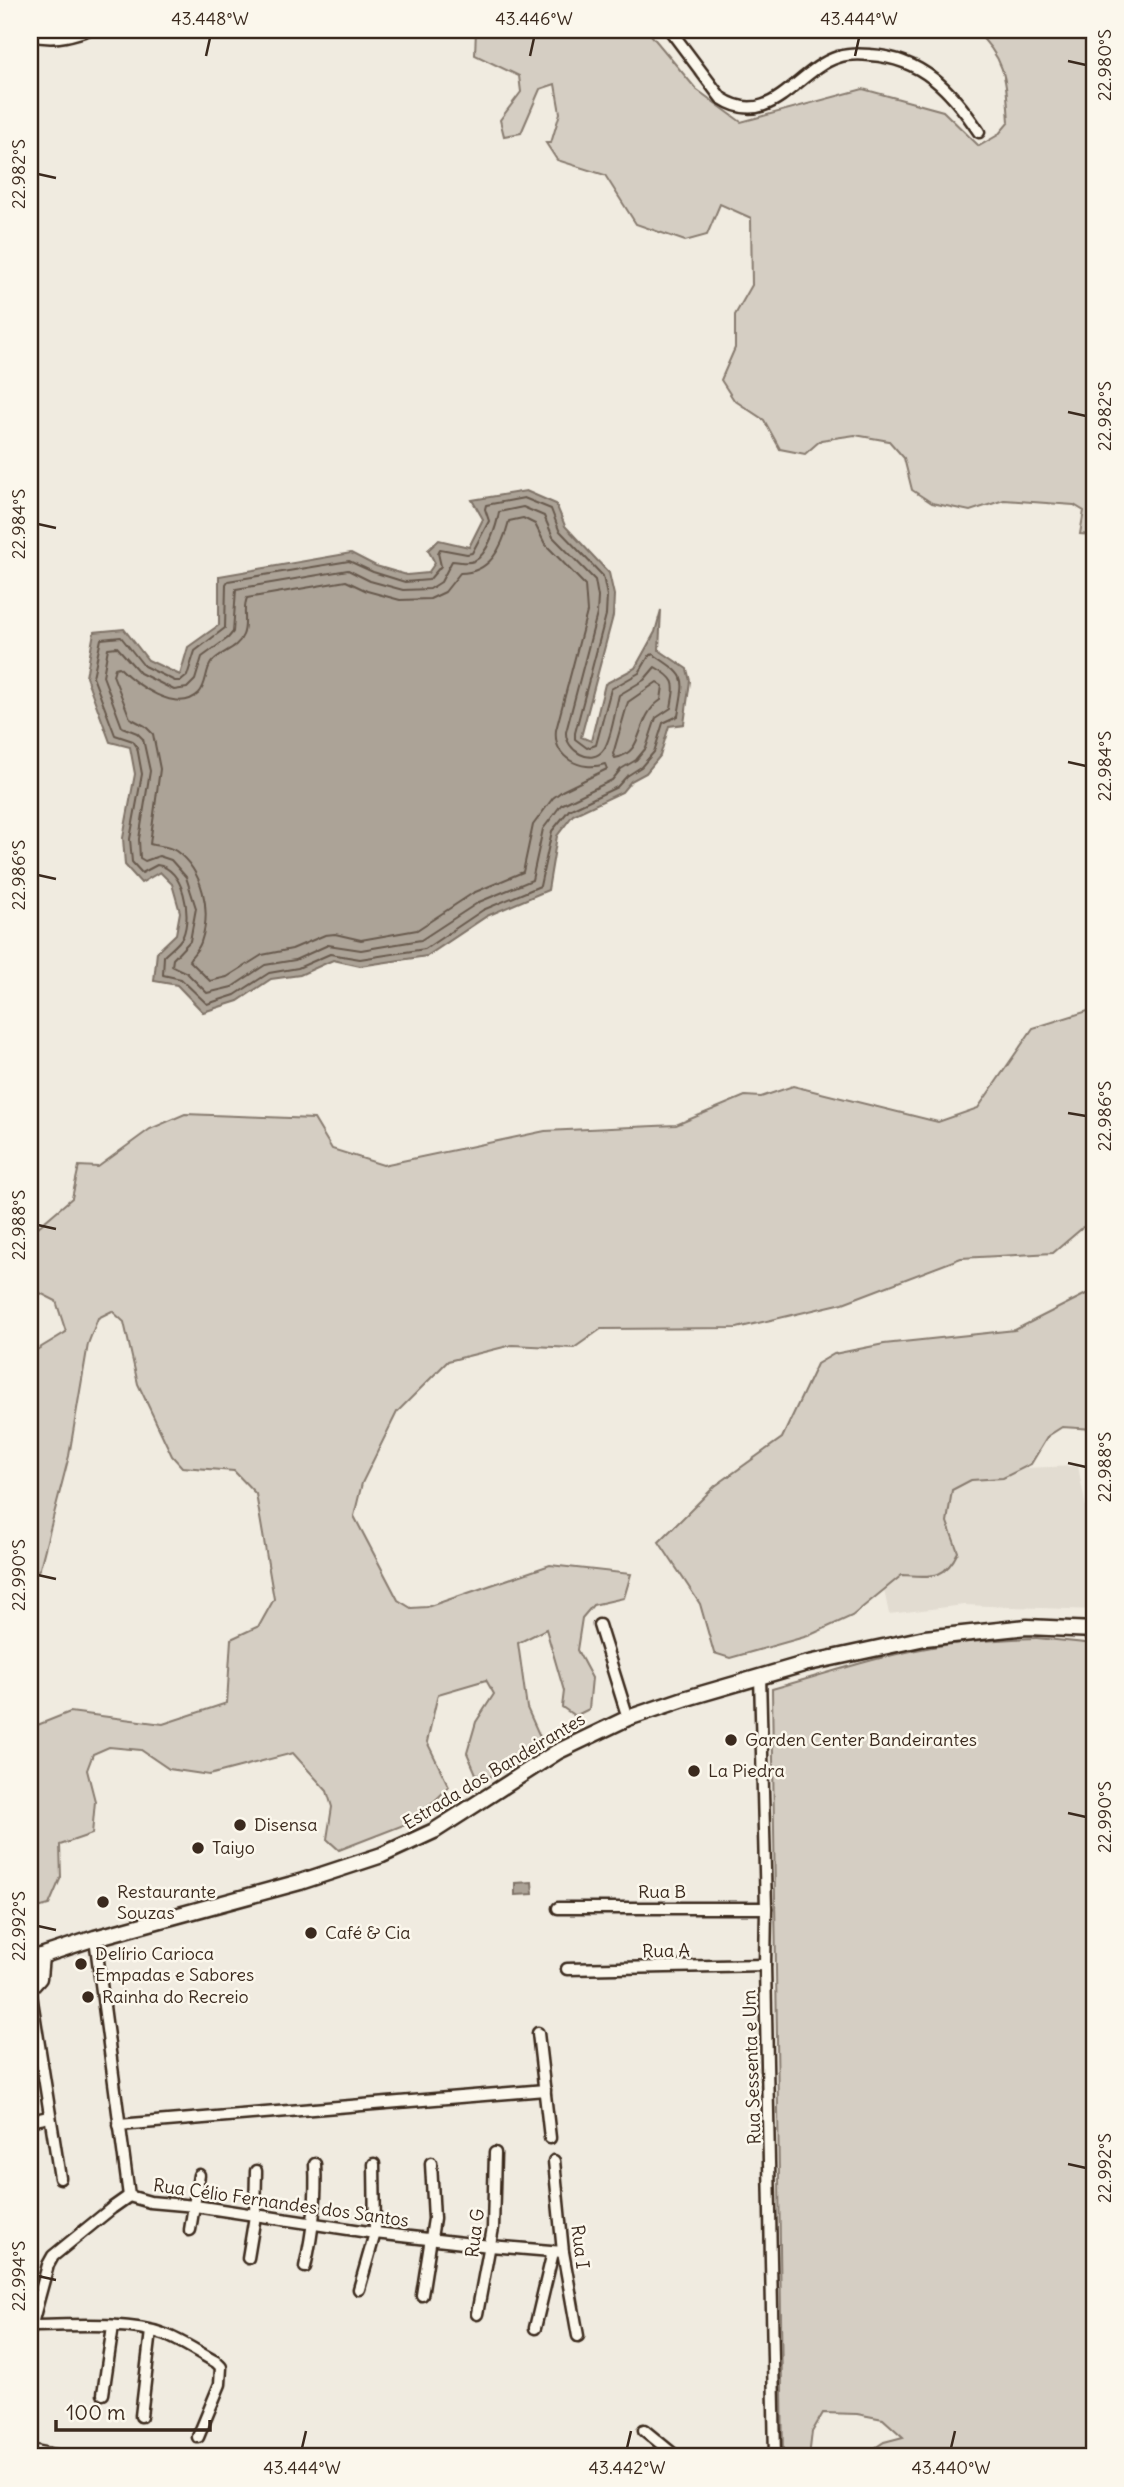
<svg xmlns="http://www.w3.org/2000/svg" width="1124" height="2487" viewBox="0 0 1124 2487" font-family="Delius,sans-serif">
	<rect width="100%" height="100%" fill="#f0ebe0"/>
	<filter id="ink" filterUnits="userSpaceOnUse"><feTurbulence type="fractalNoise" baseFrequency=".0143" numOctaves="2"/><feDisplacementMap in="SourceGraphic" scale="14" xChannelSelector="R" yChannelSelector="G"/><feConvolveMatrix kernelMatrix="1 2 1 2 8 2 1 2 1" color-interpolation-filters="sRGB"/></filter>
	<g filter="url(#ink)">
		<path fill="#e2dcd1" d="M1078,1466L1094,1550V1610L964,1605L889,1614L884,1590L902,1575L935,1576L957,1552L947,1523L952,1490L971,1480L1003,1478L1022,1468Z"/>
		<g fill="#d5cec3" stroke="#887c70" stroke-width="2">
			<path d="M476,30H647L696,89L741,122L863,89L943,111L979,146L998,135L1009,122C1006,81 1007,59 974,30H1094V535L1080,534L1084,511L1074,505L1004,500L970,511L932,503L912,490L904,458L889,441L855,435L821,440L805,454L780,449L764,420L734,400L721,380L735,348V315L752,285L751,218L720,204L707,235L685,241L636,224L605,175L557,160L546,143H551L560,113L555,84L540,89L521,133L504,136L500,120L521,92L519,76L475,55Z"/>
			<path d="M1094,1009V1218L1053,1253L961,1258L843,1303L737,1328L601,1329L574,1348L512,1345L448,1361L397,1412L362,1483L354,1516L398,1600L411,1608L427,1607L550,1565L631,1574L624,1598L593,1605L582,1618L577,1650L592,1678L589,1709L575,1716L562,1707L564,1691L546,1629L518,1643L527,1708L542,1741L539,1756L479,1781L467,1753L476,1722L494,1694L486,1680L438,1694L427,1742L449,1787L414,1821L339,1850L327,1839L332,1807L327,1791L293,1753L209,1775L169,1769L141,1750L109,1747L93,1754L87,1770L95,1801L92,1834L60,1845L61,1877L49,1905L30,1910V1728L70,1712L163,1724L227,1703L231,1639L259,1626L274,1599L256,1494L234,1471L182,1467L172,1456L138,1384L124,1322L112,1311L98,1318L88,1344L69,1456L40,1568L30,1581V1354L66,1332L56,1301L30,1288V1234L72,1198L79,1166L98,1167L150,1129L185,1114L314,1119L332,1149L383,1165L545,1131L676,1125L745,1096L761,1097L793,1086L938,1122L978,1108L1033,1028Z"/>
			<path d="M1094,1290V1429L1062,1427L1048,1436L1031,1464L1003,1478L971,1480L952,1490L947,1522L958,1552C944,1581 931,1576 902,1575L852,1616L808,1636L730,1658L714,1653L700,1604L659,1542L715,1486L782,1438L817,1364L834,1354L884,1344L1015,1330Z"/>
			<path d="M1037,1638L1094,1644V2457H884L875,2448L884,2442L903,2437L883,2419L857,2414L823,2413L812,2432L809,2457H783L772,1689C829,1673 887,1653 945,1645C976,1640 1007,1639 1037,1638Z"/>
		</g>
		<g fill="#aca397" stroke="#7f7367" stroke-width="2">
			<path d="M526,491L556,504L565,526L609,573L614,595L613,616L581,737L591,741L605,684L635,668L655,632L661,610L659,650L687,669L690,681L684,724L669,726L660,756L646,773L631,781L622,792L573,815L557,836L548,890L487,916L427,956L360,966L333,960L300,975L271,979L238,1001L203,1012L177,985L154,981L157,952L176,934L180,912L172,884L160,872L141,883L125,865L123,838L135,774L130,747L110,742L86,677L94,632L124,629L148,660L180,675L188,647L219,625V576L351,553L376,566L407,575L428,573L435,563L428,550L439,540L469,547L483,519L472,500Z"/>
			<path d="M532,1882L533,1894L515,1895V1883Z"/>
		</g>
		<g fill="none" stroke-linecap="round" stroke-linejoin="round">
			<g stroke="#685a4e" stroke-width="2">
				<path d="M524,498L551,509L559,530L603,576L607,596L606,615L575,733V739L587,748L596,745L611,689L639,673L649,656L653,654C688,678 685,674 678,716L663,723L654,752L641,767L627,776L617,787L569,810L552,831L540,886L483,910L425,949L360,959L330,954L298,968L269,973L235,995L207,1004L181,979L163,975L164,956C170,950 180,943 183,936C192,915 184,868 157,865L142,873L132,862L130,839L142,774L137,747L133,741L115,735L93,677L101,639L121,637L144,666L175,681H181L187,676L195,651L225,628L226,584L228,581L349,561L373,572L405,582L429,580L441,566L438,553L440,549L467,554L472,553L489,521L485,509L486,505Z"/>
				<path d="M523,507L544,516L553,537L595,580L598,597L597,614L566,732C565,750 592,767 604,749C612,737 615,710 619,695L644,680L655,667C678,680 675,684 671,708L656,718L646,748L636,760L621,769L612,780L561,805L543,829L532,880L479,902L421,940L361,950L328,945L295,960L265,965L232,987L207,993L187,973L172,966L173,959L190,941L196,908L186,877L171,860L159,856L145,861L140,858L139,839L150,771L143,739L137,733L122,727L103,676L108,648L117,647L140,673L174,690L187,688L195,680L202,657L228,638L233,632L236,589L348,570L370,581L403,590L430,589L441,582L452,561C459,561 467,564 474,561C488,555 497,524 499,512Z"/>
				<path d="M523,518L535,524L545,544L585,585L587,612L556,730C553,758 581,772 605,764L607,769L562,791L553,798L533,825L523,872L473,893L417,930L361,940L335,934L325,935L292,949L262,955L227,977L210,981L189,960C193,954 199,949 201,942C212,910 203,871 176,851C167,845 158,847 150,844L160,769L153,734L145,726L130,718L113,675L115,668L119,667C135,684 177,715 199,693C207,684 205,672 211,663C220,651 237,650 243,635C248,623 242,609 247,598L346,581L367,591L400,600L430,599L445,592L460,573C490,573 502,548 509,521Z"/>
				<path d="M657,682L663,686L661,700C634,718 646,753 615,758L613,754L628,702Z"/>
			</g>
			<defs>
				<g id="minor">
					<path d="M670,30L721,98C771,131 796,70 838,57C848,54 860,54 870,55C922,58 952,91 979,132"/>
					<path d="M30,35C51,40 67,37 87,30"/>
					<path d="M599,1625L628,1718"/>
					<path d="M760,1676L766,1908L765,1965L775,2457"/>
					<path d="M558,1908H766"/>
					<path d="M95,1938L129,2196"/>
					<path d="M567,1969L765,1965"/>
					<path d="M30,1988L60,2178"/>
					<path d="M538,2033L550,2138"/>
					<path d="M30,2121L49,2117"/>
					<path d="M119,2125L545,2090"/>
					<path d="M554,2161L563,2252L578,2336"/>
					<path d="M129,2196L150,2202L195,2206L375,2233L490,2246L563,2252"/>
					<path d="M190,2230L199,2175"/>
					<path d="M248,2258L255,2216L256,2171"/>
					<path d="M305,2267C313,2232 317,2200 315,2164"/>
					<path d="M359,2289L375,2233L374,2164"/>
					<path d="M422,2295L434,2219L431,2163"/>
					<path d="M477,2314L493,2228L495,2153"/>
					<path d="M31,2326C69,2326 127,2321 163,2334C181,2340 199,2353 216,2362L221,2367L220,2384L198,2437"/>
					<path d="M535,2328L553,2252"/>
					<path d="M30,2331L48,2265L53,2256L112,2208L129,2196"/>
					<path d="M103,2394L113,2326"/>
					<path d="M141,2416L151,2331"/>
					<path d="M644,2430L677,2457"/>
					<path d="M30,2450L66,2457"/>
				</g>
				<g id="secondary">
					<path d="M30,1963L41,1956L95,1938L300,1882L382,1855L434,1831L557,1752L628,1718L687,1698L804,1664L925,1638L1027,1627L1094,1630"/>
					<path d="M30,1988L39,1978L41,1956"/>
				</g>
			</defs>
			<use href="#minor" stroke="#3b2a1e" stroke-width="15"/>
			<use href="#secondary" stroke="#3b2a1e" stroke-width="19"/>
			<use href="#minor" stroke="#fbf7ec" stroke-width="10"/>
			<use href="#secondary" stroke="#fbf7ec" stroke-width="14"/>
		</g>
	</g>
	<path fill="none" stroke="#3b2a1e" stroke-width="2.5" d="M206,56L210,38M530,56L534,38M855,56L859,38M1068,61L1086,65M38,174L56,178M1068,412L1086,416M38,524L56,528M1068,762L1086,766M38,875L56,879M1068,1113L1086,1116M38,1225L56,1229M1068,1463L1086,1467M38,1575L56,1579M1068,1813L1086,1817M38,1926L56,1930M1068,2164L1086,2168M38,2276L56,2280M302,2448L306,2431M627,2448L631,2431M951,2448L955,2431"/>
	<g fill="#3b2a1e" stroke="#fbf7ec" stroke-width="2.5">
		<circle cx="731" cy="1740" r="7"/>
		<circle cx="694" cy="1771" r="7"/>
		<circle cx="240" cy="1825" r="7"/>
		<circle cx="198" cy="1848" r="7"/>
		<circle cx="103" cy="1902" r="7"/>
		<circle cx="311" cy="1933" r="7"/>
		<circle cx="81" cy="1964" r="7"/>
		<circle cx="88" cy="1997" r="7"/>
	</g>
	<g text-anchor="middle" stroke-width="5" stroke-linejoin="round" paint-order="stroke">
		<g font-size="18" fill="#3b2a1e" stroke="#fbf7ec" text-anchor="start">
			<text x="745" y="1746">Garden Center Bandeirantes</text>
			<text x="708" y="1777">La Piedra</text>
			<text x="254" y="1831">Disensa</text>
			<text x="212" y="1854">Taiyo</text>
			<text x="117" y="1898">Restaurante<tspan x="117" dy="21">Souzas</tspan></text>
			<text x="325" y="1939">Café &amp; Cia</text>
			<text x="95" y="1960">Delírio Carioca<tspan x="95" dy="21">Empadas e Sabores</tspan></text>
			<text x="102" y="2003">Rainha do Recreio</text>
		</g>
		<g font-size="18" fill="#3b2a1e" stroke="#fbf7ec">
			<text transform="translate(494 1771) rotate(-31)" y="6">Estrada dos Bandeirantes</text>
			<text x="662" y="1898">Rua B</text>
			<text transform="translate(666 1951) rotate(-1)" y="6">Rua A</text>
			<text transform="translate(752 2067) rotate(-92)" y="6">Rua Sessenta e Um</text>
			<text transform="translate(281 2203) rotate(8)" y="6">Rua Célio Fernandes dos Santos</text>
			<text transform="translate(475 2233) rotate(-83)" y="6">Rua G</text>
			<text transform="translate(580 2247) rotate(83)" y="6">Rua I</text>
		</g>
	</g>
	<rect width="1124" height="2487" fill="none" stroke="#fbf7ec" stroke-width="77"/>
	<path d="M56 2420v10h154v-10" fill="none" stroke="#3b2a1e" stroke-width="3.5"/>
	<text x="66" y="2420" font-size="21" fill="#3b2a1e" stroke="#fbf7ec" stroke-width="5" paint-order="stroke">100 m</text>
	<rect x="38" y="38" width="1048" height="2410" fill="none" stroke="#3b2a1e" stroke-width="2.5"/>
	<g font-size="18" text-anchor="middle" fill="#3b2a1e">
		<text x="210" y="25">43.448°W</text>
		<text x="534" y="25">43.446°W</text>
		<text x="859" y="25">43.444°W</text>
		<text transform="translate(1105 65) rotate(-90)" y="6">22.980°S</text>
		<text transform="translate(19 174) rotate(-90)" y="6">22.982°S</text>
		<text transform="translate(1105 416) rotate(-90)" y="6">22.982°S</text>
		<text transform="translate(19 524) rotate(-90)" y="6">22.984°S</text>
		<text transform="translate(1105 766) rotate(-90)" y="6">22.984°S</text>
		<text transform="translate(19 875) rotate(-90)" y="6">22.986°S</text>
		<text transform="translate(1105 1116) rotate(-90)" y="6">22.986°S</text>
		<text transform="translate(19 1225) rotate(-90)" y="6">22.988°S</text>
		<text transform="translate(1105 1467) rotate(-90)" y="6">22.988°S</text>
		<text transform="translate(19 1575) rotate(-90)" y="6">22.990°S</text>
		<text transform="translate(1105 1817) rotate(-90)" y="6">22.990°S</text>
		<text transform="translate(19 1926) rotate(-90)" y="6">22.992°S</text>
		<text transform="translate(1105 2168) rotate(-90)" y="6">22.992°S</text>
		<text transform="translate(19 2276) rotate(-90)" y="6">22.994°S</text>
		<text x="302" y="2474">43.444°W</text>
		<text x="627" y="2474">43.442°W</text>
		<text x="951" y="2474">43.440°W</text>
	</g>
</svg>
